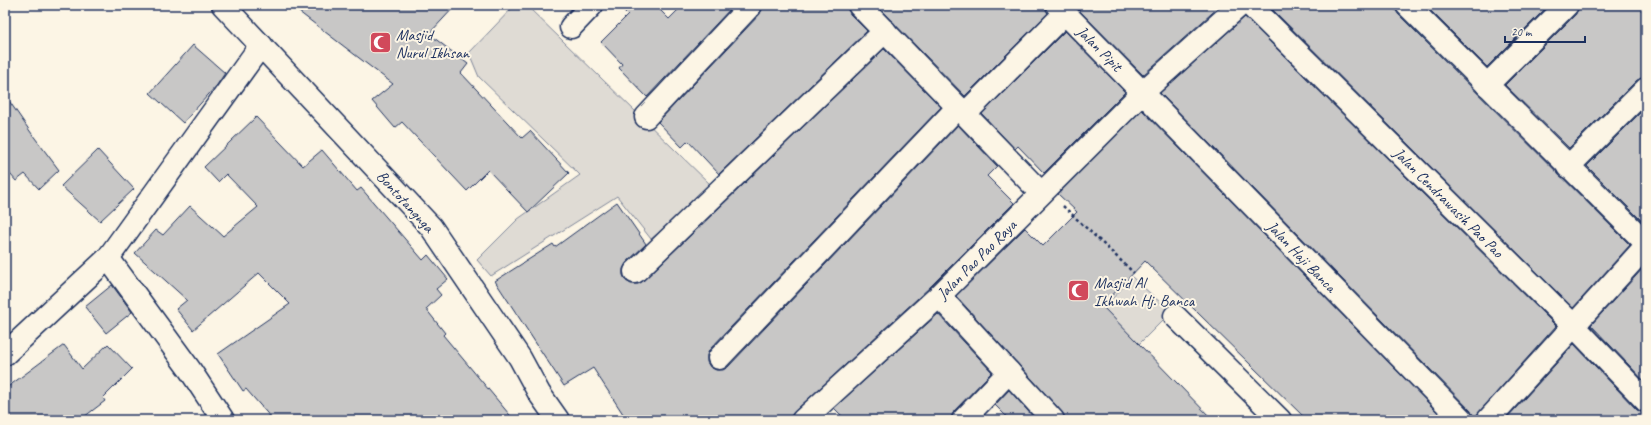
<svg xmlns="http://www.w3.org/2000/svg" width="1651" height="425" viewBox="0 0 1651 425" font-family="Caveat,sans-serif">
	<rect width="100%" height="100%" fill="#fcf5e5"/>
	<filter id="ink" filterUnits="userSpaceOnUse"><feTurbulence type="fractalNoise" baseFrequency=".025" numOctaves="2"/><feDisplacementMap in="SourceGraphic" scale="8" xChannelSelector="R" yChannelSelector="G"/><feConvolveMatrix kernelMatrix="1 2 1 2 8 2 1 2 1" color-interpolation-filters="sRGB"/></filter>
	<g filter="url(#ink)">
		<g fill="#dfdbd4" stroke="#7d8599">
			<path d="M515,5H526L713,187L651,239L617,196L491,276L477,260L518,219L580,175L479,77L469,53Z"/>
			<path d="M1132,277L1171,312L1137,346L1101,311Z"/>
		</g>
		<g fill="#c8c7c6" stroke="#1b2f5e">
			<path d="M290,5H456L429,34L468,64L461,73L522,138L530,131L569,173L528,212L488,170L467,191L402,122L395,128L372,101L393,84Z"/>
			<path d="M618,5H655L669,19L683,5H734L647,97L619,68L622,64L601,42L628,15Z"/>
			<path d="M763,5H847L850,14L867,31L719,174L688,141L682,147L658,122L760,14Z"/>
			<path d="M876,5H1045L1048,13L965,96Z"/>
			<path d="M1074,5H1221L1143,75Z"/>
			<path d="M1268,5H1393L1398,14L1630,245L1573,308Z"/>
			<path d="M1425,5H1549L1487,67Z"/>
			<path d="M1579,5H1646V77L1637,80L1569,148L1505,85L1576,14Z"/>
			<path d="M1245,17L1556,326L1479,412L1476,420H1474L1471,411L1160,93Z"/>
			<path d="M1065,31L1125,92L1044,173L1018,146L1015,149L982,114Z"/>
			<path d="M193,45L225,73L217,85L183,123L150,93Z"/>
			<path d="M884,49L941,107L710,349L707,355V362L710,367L716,370H723L728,367L958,125L997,166L987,176L1014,203L930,287L795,411L791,416V420H627L593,368L564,386L495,281L553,244L555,247L617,202L646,244L626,263L623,269V275L626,281L631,284H638L643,281Z"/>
			<path d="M5,95L32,134L59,170L39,189L25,174L16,181L5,168Z"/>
			<path d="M1646,107V225L1587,166Z"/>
			<path d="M1142,110L1445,420H1307L1145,261L1102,306L1213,420H1065L1062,412L956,296L1025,228L1043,246L1077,212L1058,194Z"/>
			<path d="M256,117L303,166L322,150L357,191L361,188L423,260L428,255L448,279L436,289L441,295L426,309L445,333L443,335L514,420H273L246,389L243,391L218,354L290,304L259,273L193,330L176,309L187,300L135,253L156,230L163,235L190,206L223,236L258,207L226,174L218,182L204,167Z"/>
			<path d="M98,150L134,189L100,221L61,186Z"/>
			<path d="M1646,265V383L1591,325Z"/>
			<path d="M112,285L132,312L106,333L85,307Z"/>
			<path d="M938,314L992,372L954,411L951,420H846L834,408Z"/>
			<path d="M108,344L132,369L103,398L105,401L80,420H5V389L64,345L82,369Z"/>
			<path d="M1574,344L1637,410L1646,413V420H1505Z"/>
			<path d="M1009,390L1036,420H1010L995,405Z"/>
		</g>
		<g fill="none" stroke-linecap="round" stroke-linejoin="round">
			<defs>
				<g id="minor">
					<path d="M223,5L431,227L520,358L539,393L558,420"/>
					<path d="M859,5L1041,193"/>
					<path d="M1057,5L1462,420"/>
					<path d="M1250,5L1574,326L1646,401"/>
					<path d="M1407,5L1646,243"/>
					<path d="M571,27L592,5"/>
					<path d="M1487,85L1567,5"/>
					<path d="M965,114L1065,13"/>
					<path d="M646,117L751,5"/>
					<path d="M1568,167L1646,89"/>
					<path d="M108,258L190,370L223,420"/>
					<path d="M635,272L885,31"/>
					<path d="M939,296L1053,420"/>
					<path d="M1175,316L1280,420"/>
					<path d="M5,354L108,258L261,45"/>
					<path d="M719,358L958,107"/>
					<path d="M803,420L939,296L1143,92L1240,5"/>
					<path d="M963,420L1009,372"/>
					<path d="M1488,420L1646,246"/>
				</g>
			</defs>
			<use href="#minor" stroke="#1b2f5e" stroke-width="25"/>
			<path stroke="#1b2f5e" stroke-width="2.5" stroke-dasharray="3 3" stroke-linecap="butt" d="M1063,206L1134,273"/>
			<use href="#minor" stroke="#fcf5e5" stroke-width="22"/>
		</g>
	</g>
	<defs>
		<symbol id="mosque-square" viewBox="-11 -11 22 22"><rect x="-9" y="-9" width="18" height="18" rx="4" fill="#d1495b" stroke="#fcf5e5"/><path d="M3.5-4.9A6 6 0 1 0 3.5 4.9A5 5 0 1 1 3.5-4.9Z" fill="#fff"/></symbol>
	</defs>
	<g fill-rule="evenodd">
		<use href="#mosque-square" x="368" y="30" width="25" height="25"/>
		<use href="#mosque-square" x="1066" y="278" width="25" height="25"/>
	</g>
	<g text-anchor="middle" stroke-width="4" stroke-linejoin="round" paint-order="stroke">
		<g font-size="16" fill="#1b2f5e" stroke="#fcf5e5" text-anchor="start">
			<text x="396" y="40">Masjid<tspan x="396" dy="18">Nurul Ikhsan</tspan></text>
			<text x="1094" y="288">Masjid Al<tspan x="1094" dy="18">Ikhwah Hj. Banca</tspan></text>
		</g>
		<g font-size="16" fill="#1b2f5e" stroke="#fcf5e5">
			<text transform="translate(1100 48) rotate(45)" y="6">Jalan Pipit</text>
			<text transform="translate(406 201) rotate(48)" y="6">Bontotangnga</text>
			<text transform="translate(1449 202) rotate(45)" y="6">Jalan Cendrawasih Pao Pao</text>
			<text transform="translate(1302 256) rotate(46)" y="6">Jalan Haji Banca</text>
			<text transform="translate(976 259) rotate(-45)" y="6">Jalan Pao Pao Raya</text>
		</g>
	</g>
	<rect width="1651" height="425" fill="none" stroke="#fcf5e5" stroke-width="20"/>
	<rect x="10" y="10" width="1631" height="405" fill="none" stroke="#1b2f5e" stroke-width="1.5" filter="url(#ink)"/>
	<path d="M1505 36v6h80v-6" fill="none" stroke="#1b2f5e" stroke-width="2"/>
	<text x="1511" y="36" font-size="12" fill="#1b2f5e" stroke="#fcf5e5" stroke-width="3" paint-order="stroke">20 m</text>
</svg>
